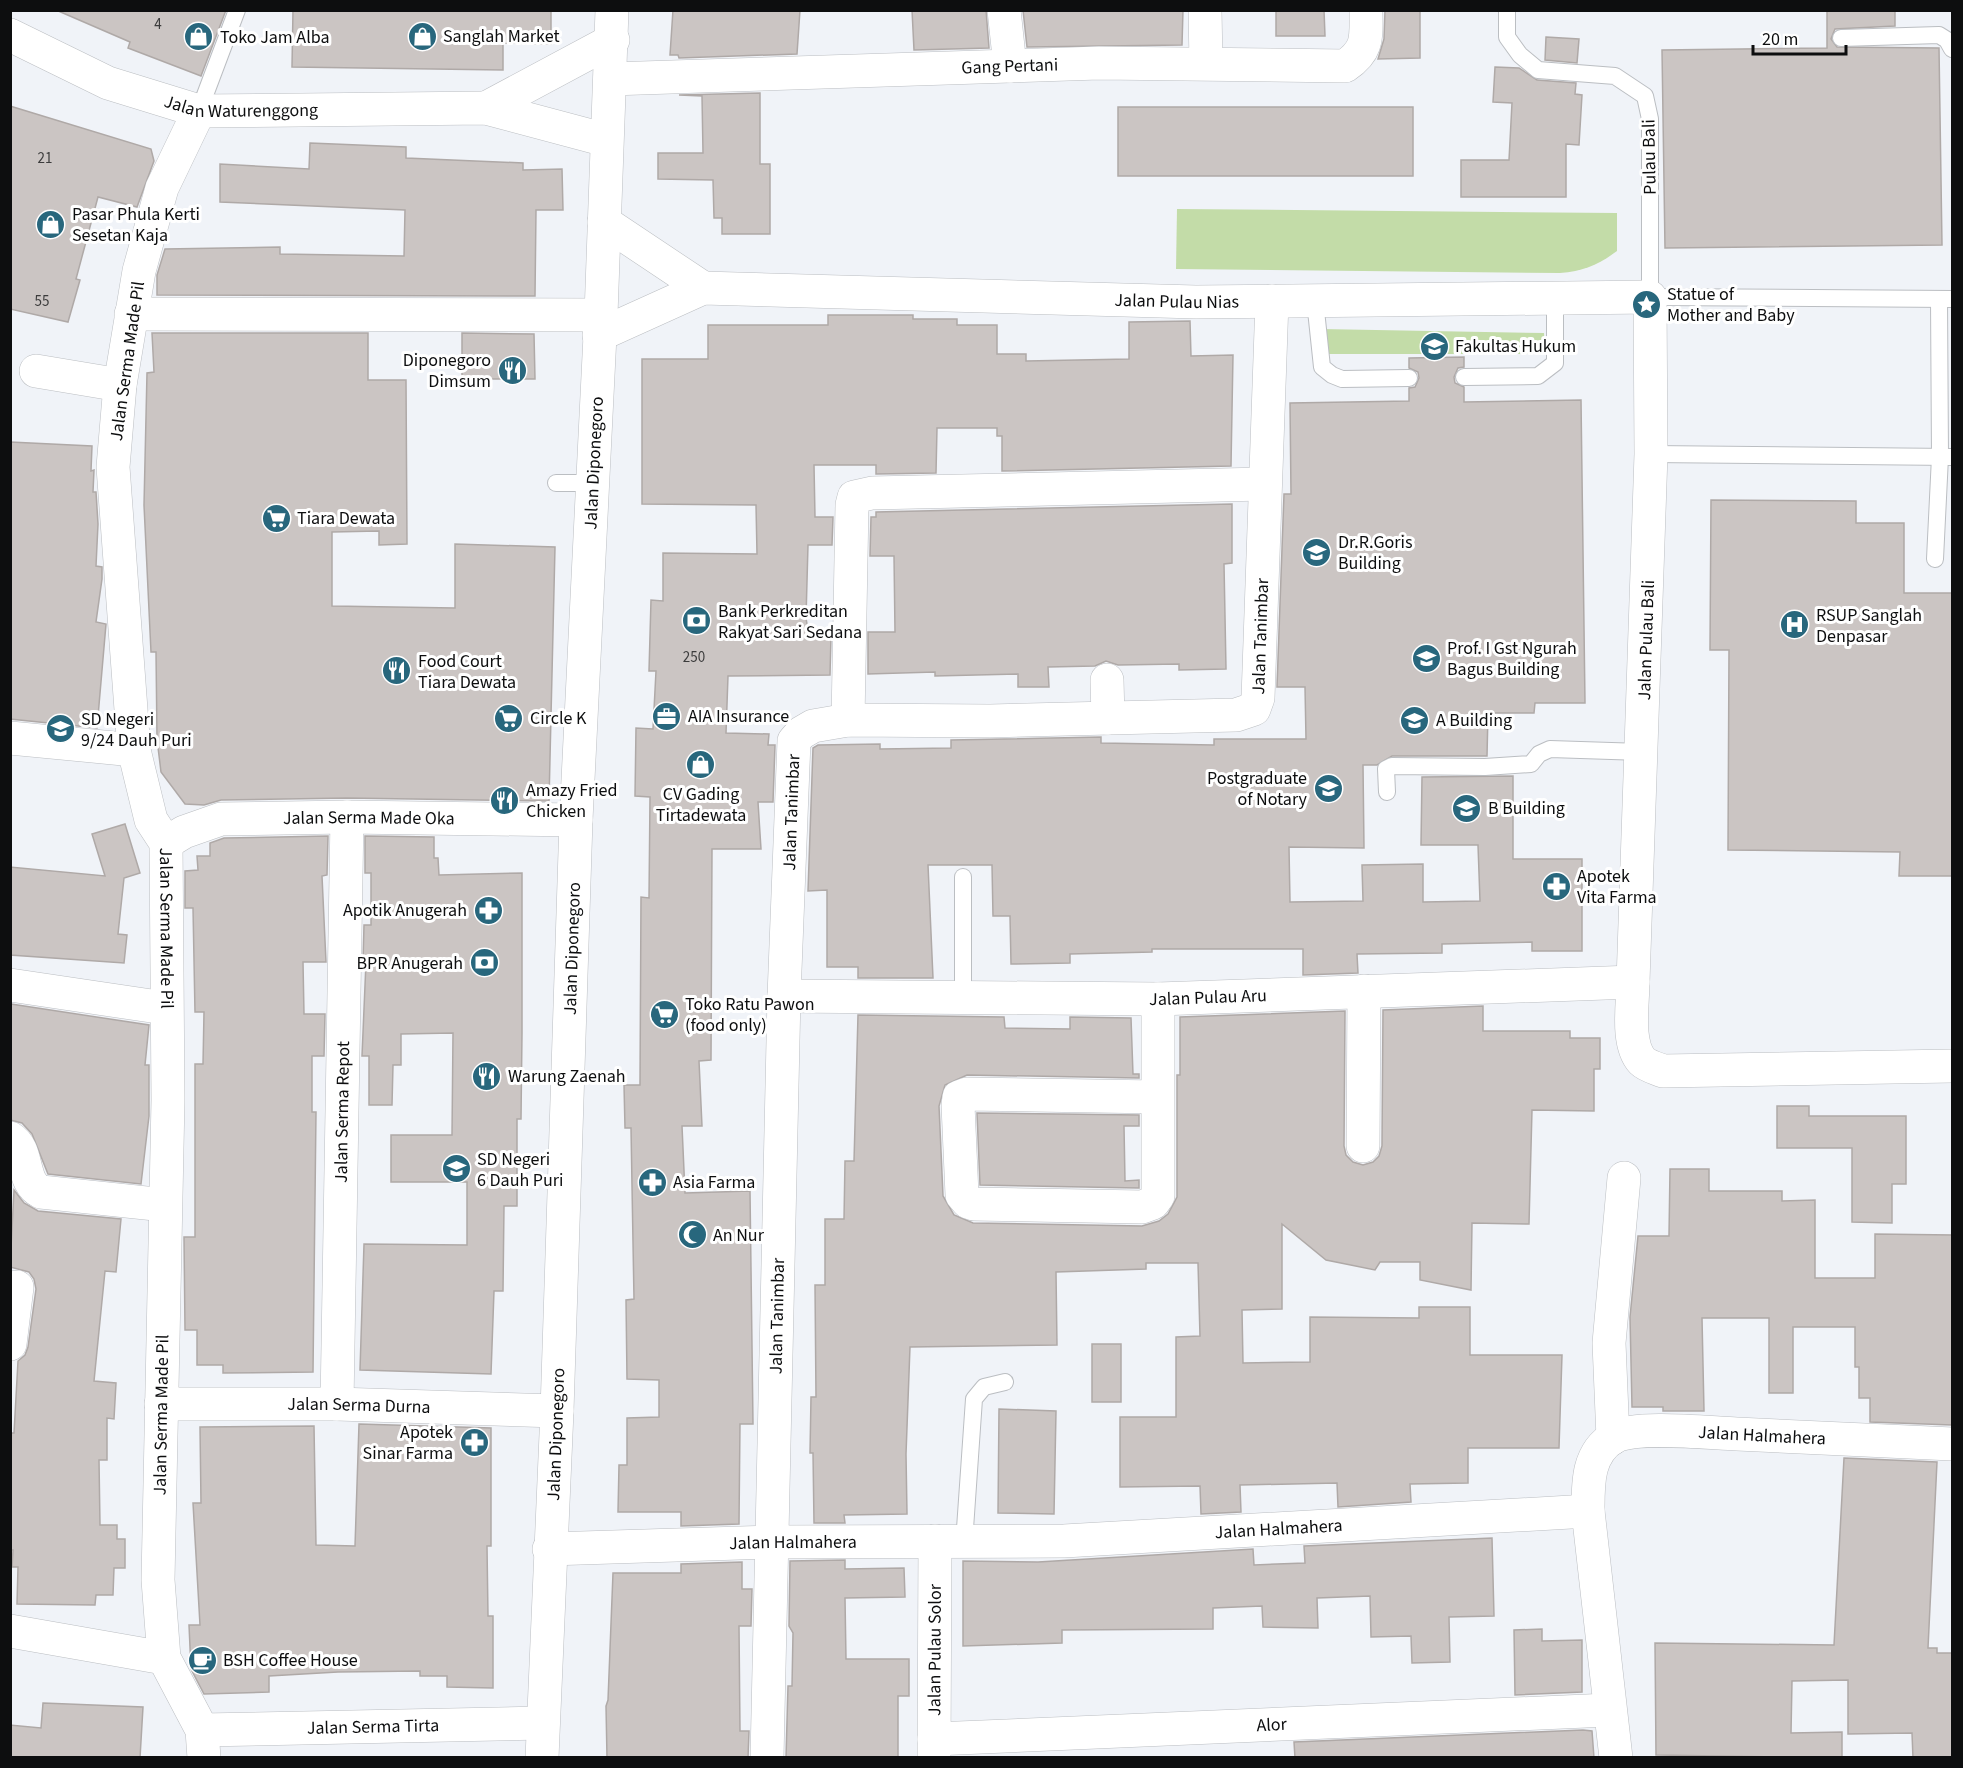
<svg xmlns="http://www.w3.org/2000/svg" width="1963" height="1768" viewBox="0 0 1963 1768" font-family="'Source Sans 3',sans-serif">
	<rect width="100%" height="100%" fill="#f0f3f8"/>
	<g fill="#c3dca8">
		<path d="M1177,209L1617,213V251C1598,265 1584,271 1560,273L1176,269Z"/>
		<path d="M1321,329L1544,333L1545,354H1322Z"/>
	</g>
	<g fill="#cbc5c3" stroke="#afa9a7" stroke-width="1.5">
		<path d="M56,10H226L201,76L128,48L130,42Z"/>
		<path d="M293,10H551V44L503,43V70L292,67Z"/>
		<path d="M673,10H800L797,54L679,58L678,55H670Z"/>
		<path d="M912,10H986L989,48L914,50Z"/>
		<path d="M1023,10H1183L1182,45L1027,47Z"/>
		<path d="M1324,10L1325,36H1276V11Z"/>
		<path d="M1385,10H1420V58L1378,59L1384,39Z"/>
		<path d="M1827,10H1895V26L1835,29L1831,39L1837,47L1939,48L1942,245L1665,248L1662,50L1827,48Z"/>
		<path d="M1546,37L1579,39L1577,63L1545,60Z"/>
		<path d="M1495,67L1519,68L1537,80L1576,83L1575,94L1582,95L1579,145L1566,144V197H1461V160H1509L1512,103L1493,102Z"/>
		<path d="M760,93V164H770V234H722V218H714L713,180L658,179V153H703L702,96L679,95Z"/>
		<path d="M10,106L151,149L154,161L137,207L98,197L76,279L80,280L68,322L10,309Z"/>
		<rect x="1118" y="107" width="295" height="69"/>
		<path d="M310,143L406,147V158L523,163V170L562,169L563,210H536L535,296L157,295V275L165,249L280,247V254L404,256L405,210L220,202V164L309,169Z"/>
		<path d="M828,315H913V319H957V325H997V354H1026V361L1129,359V322L1190,321L1191,356L1233,355L1231,466L1002,471V436H997V428H937L936,473L876,474V465H814L815,517H833L832,545H808L806,618L809,636H831L830,675L728,676L726,733L769,734L768,745H775L773,802H758L761,849H712L711,1060L699,1061L702,1126H682L685,1193L750,1191L753,1424H740L739,1524L681,1526V1512H618L619,1465H627V1418L659,1417V1380L627,1379L626,1300L634,1299L631,1128H625L624,1085H640L641,897L649,898L650,797L635,796L636,728L653,729L656,671H649L651,600L663,601V553L757,554L756,505L642,504V359H708V325H828Z"/>
		<path d="M152,333H368V380H406L407,544L379,545V531L332,532V606L455,608V544L555,547L549,801L347,798L221,800L204,805L185,804L161,772L157,739L156,652H151L144,505L147,373L154,372Z"/>
		<path d="M462,333L534,334L535,379H462Z"/>
		<path d="M1464,357V367L1458,368L1454,377L1455,383L1464,387V402L1581,400L1585,703H1535L1534,713H1488L1487,756H1392L1377,765H1363L1364,848L1289,847L1290,902L1363,901L1362,865L1423,864V902L1480,901L1478,845H1421L1422,777L1513,776V859H1582V951H1532V942L1442,944V953L1357,954L1358,973L1303,975V949H1152V952L1070,954V963L1011,964L1010,916H993L992,865H928L933,978H858V967H827V890L808,891L813,748L818,745L880,744V749L951,748V740L1101,737V743L1214,745V739H1306L1305,687H1277L1284,494H1291L1290,403L1409,401V388L1415,387L1419,378L1418,372L1409,368V358Z"/>
		<path d="M10,442L92,446L91,471L94,470L93,492H96L98,524L96,566L102,567V579L96,622L106,624L97,728L10,719Z"/>
		<path d="M1711,500L1856,501V523H1904V593H1953V876H1899L1900,852L1728,850L1729,650H1710Z"/>
		<path d="M1232,504V563L1224,564L1226,669L1179,670V664L1118,665L1106,661L1095,666L1048,667L1049,687H1018V674L935,676V672L868,674V632H895L894,556H870L871,517H876V512Z"/>
		<path d="M125,824L140,873L124,878L118,934L127,935L124,963L10,955V867L105,876L92,834Z"/>
		<path d="M328,836L327,875L322,876L326,962H303L304,1014H325L324,1056H312V1112H316L313,1372L223,1373V1365H197V1330H185L184,1237H195V1064H203L204,1012H195L193,908H185V871L198,870L197,856H210V843L224,838Z"/>
		<path d="M365,836L434,837V858H438L439,875L522,873V1033L521,1119H517V1206H504L503,1291H494L491,1374L360,1370L364,1244L467,1245V1182H391V1135H452L453,1033L401,1034V1065H393L392,1105H369V1056H362L366,962H363L364,925H371V873H365Z"/>
		<path d="M11,1004L149,1025L145,1065H149V1116L141,1184L48,1174L32,1134L22,1123L10,1120Z"/>
		<path d="M1483,1006V1031H1570V1038H1600V1069H1594V1111L1532,1110L1529,1224L1472,1223L1471,1290L1420,1280V1262H1380L1375,1270L1326,1260L1282,1224V1309L1242,1310L1243,1363L1310,1362V1317L1419,1318V1307H1470V1355H1562L1559,1448H1468V1483L1410,1484L1411,1502L1338,1507L1337,1483L1240,1485L1241,1512L1201,1514L1200,1486L1120,1487V1417H1176V1337L1200,1336L1198,1263H1146V1269L1056,1272L1057,1345L910,1347L906,1454L907,1514L844,1515L845,1523H814L813,1453H810L811,1397H816L815,1285H825V1219H844L845,1161H854L858,1015L1004,1017L1005,1028L1070,1029V1017L1131,1018L1133,1074H1139V1078L967,1075L945,1085L939,1106L943,1196L954,1215L973,1223L1142,1226L1159,1221L1168,1214L1177,1197V1075H1180V1017L1345,1011L1344,1146L1346,1155L1353,1162L1363,1165L1373,1162L1379,1156L1382,1146L1383,1010Z"/>
		<path d="M1777,1106H1809V1116H1906V1184H1892V1223L1852,1222V1148H1777Z"/>
		<path d="M977,1113L1139,1115V1126H1124L1125,1181L1139,1180V1188L980,1185Z"/>
		<path d="M1670,1169H1709V1191H1782V1201L1815,1200V1278H1875V1234L1953,1235L1952,1425L1870,1422V1398H1859V1367H1855V1327H1793V1393H1769V1318H1702L1704,1411H1663V1407H1632L1630,1317L1638,1236H1669Z"/>
		<path d="M14,1190L24,1203L38,1211L121,1219L116,1272L105,1271L94,1381L116,1383L114,1419L107,1418V1460H99L100,1525H117V1539H125V1568H114L113,1595H96L95,1605L17,1604L18,1567H12L13,1550H10V1433H14L18,1361L25,1355L28,1347L36,1289L34,1279L29,1272L10,1267Z"/>
		<rect x="1092" y="1344" width="29" height="58"/>
		<path d="M999,1409L1056,1411L1054,1514L998,1513Z"/>
		<path d="M359,1424L491,1428V1546H487L488,1616H493V1688L447,1687V1676H420V1671L338,1672L269,1676V1692L204,1694L191,1669L189,1625H200L193,1503H201L200,1427L314,1426L316,1545L355,1546Z"/>
		<path d="M1844,1458L1937,1462L1928,1648H1937V1653H1953V1758H1913L1912,1733L1848,1734V1680L1792,1681L1791,1733L1842,1732V1758L1656,1755L1655,1643L1834,1645Z"/>
		<path d="M1492,1538L1494,1616L1449,1617L1450,1662L1412,1663L1411,1636L1371,1637L1370,1596L1317,1598L1318,1628L1263,1627L1262,1606L1213,1608V1629L1062,1630V1643L963,1646V1561L1038,1562L1253,1549L1254,1565L1305,1563L1304,1546Z"/>
		<path d="M845,1560V1569L904,1568L905,1597L845,1598L846,1659H909V1696H898V1758H786L788,1686H792L793,1633L789,1626L790,1561Z"/>
		<path d="M742,1562V1589H752L751,1626H739L740,1731H749L748,1758H607L606,1706L608,1700L613,1573H681V1564Z"/>
		<path d="M1542,1629V1641L1582,1640V1692L1515,1695L1514,1630Z"/>
		<path d="M43,1703L143,1707L140,1758H10V1725L41,1728Z"/>
		<path d="M1583,1730L1592,1731L1594,1758H1295L1294,1742Z"/>
	</g>
	<g fill="none" stroke-linecap="round" stroke-linejoin="round">
		<defs>
			<g id="lane">
				<path d="M1507,10V37L1520,55L1538,70L1615,76L1645,96L1650,119V297L1952,299"/>
				<path d="M1841,38L1939,35L1947,40L1952,49"/>
				<path d="M199,111L237,10"/>
				<path d="M1315,301L1322,367L1332,375L1342,379L1409,378"/>
				<path d="M1464,377L1538,376L1555,363V298"/>
				<path d="M1651,454L1952,457"/>
				<path d="M556,483H592"/>
				<path d="M1935,559L1940,457L1939,299"/>
				<path d="M1387,792L1386,769L1392,766L1485,767L1531,764L1539,754L1550,749L1642,752"/>
				<path d="M963,997V877"/>
				<path d="M964,1543L974,1399L984,1387L1005,1382"/>
			</g>
			<g id="street">
				<path d="M1004,10L1010,66"/>
				<path d="M1205,10L1206,63"/>
				<path id="s1" d="M610,79L1099,63L1345,66C1369,50 1366,37 1366,10"/>
				<path id="s2" d="M199,111L162,188L139,271L120,385L113,467L134,750L151,820L166,843L168,1100L158,1580L164,1658L202,1730L204,1758"/>
				<path d="M604,222L703,288"/>
				<path d="M131,314L601,315"/>
				<path id="s3" d="M599,335L703,288L1196,302L1650,297L1651,454L1633,982C1633,1004 1626,1043 1642,1061C1647,1066 1656,1068 1663,1071L1952,1066"/>
				<path d="M36,371L120,385"/>
				<path d="M1107,680L1108,718"/>
				<path d="M848,720L852,505L854,497L872,493L1264,484"/>
				<path d="M10,738L134,750"/>
				<path id="s4" d="M166,843L184,832L221,819L347,817L576,820"/>
				<path d="M10,985L165,1008"/>
				<path id="s5" d="M784,996L1158,999L1633,982"/>
				<path d="M1158,999V1196L1153,1203L1142,1207L974,1204L968,1202L962,1195L958,1105L959,1097L967,1094L1158,1097"/>
				<path d="M10,1138C30,1150 20,1182 41,1192L165,1205"/>
				<path d="M1363,1146L1364,991"/>
				<path d="M10,1344L17,1287"/>
				<path id="s6" d="M161,1404H337L557,1411"/>
				<path id="s7" d="M337,1404L347,817"/>
				<path d="M1613,1438L1609,1343L1624,1178"/>
				<path id="s8" d="M549,1549L770,1542L1064,1541L1588,1511"/>
				<path d="M10,1631L164,1658"/>
				<path id="s9" d="M202,1730L543,1723"/>
				<path id="s10" d="M934,1739L1609,1710"/>
				<path id="s11" d="M767,1758L784,996L794,741L801,733L813,726L848,720L990,721L1236,715L1254,709L1258,698L1272,301"/>
				<path id="s12" d="M934,1758L935,1541"/>
				<path id="s13" d="M1616,1758L1588,1511C1588,1484 1587,1453 1614,1437C1637,1425 1709,1433 1737,1434C1809,1438 1881,1441 1952,1444"/>
			</g>
			<g id="secondary">
				<path id="s14" d="M10,35L108,83L199,111L486,108L606,140"/>
				<path d="M486,108L613,40"/>
				<path id="s15" d="M542,1758L557,1411L576,820L601,315L612,10"/>
			</g>
		</defs>
		<use href="#lane" stroke="#bbbec2" stroke-width="18"/>
		<use href="#street" stroke="#bbbec2" stroke-width="34"/>
		<use href="#secondary" stroke="#bbbec2" stroke-width="34"/>
		<use href="#lane" stroke="#fff" stroke-width="16"/>
		<use href="#street" stroke="#fff" stroke-width="33"/>
		<use href="#secondary" stroke="#fff" stroke-width="33"/>
	</g>
	<defs>
		<symbol id="shop-disc" viewBox="-11 -11 22 22"><circle r="9.5" fill="#28677d" stroke="#fff"/><path d="M-5-2.5h2.3a2.7 3.5 0 0 1 5.4 0H5L5.5 6h-11ZM-1.5-2.5h3a1.5 2.3 0 0 0-3 0Z" fill="#fff"/></symbol>
		<symbol id="sight-disc" viewBox="-11 -11 22 22"><circle r="9.5" fill="#28677d" stroke="#fff"/><path d="M0-6L1.8-2.2L6-1.7L2.9 1.2L3.7 5.4L0 3.3L-3.7 5.4L-2.9 1.2L-6-1.7L-1.8-2.2Z" fill="#fff"/></symbol>
		<symbol id="university-disc" viewBox="-11 -11 22 22"><circle r="9.5" fill="#28677d" stroke="#fff"/><path d="M0-5L7-2L0 1L-7-2ZM-4 1L0 2.5L4 1V4Q0 6-4 4Z" fill="#fff"/></symbol>
		<symbol id="restaurant-disc" viewBox="-11 -11 22 22"><circle r="9.5" fill="#28677d" stroke="#fff"/><path d="M-5-6h1v4h1v-4h1v4h1v-4h1v5L-1.5 .5V6h-2V.5L-5-1ZM5-6V6H3V1.5H1.5Q1.5-4 5-6Z" fill="#fff"/></symbol>
		<symbol id="supermarket-disc" viewBox="-11 -11 22 22"><circle r="9.5" fill="#28677d" stroke="#fff"/><path d="M-6-5.5h2.5l.6 2H6L4.5 2H-2.5L-4.4-4H-6ZM-1.5 3.2a1.3 1.3 0 1 0 .1 0ZM3 3.2a1.3 1.3 0 1 0 .1 0Z" fill="#fff"/></symbol>
		<symbol id="bank-disc" viewBox="-11 -11 22 22"><circle r="9.5" fill="#28677d" stroke="#fff"/><path d="M-6-4H6V4H-6ZM0-2.3a2.3 2.3 0 1 0 0 4.6a2.3 2.3 0 1 0 0-4.6Z" fill="#fff"/></symbol>
		<symbol id="hospital-disc" viewBox="-11 -11 22 22"><circle r="9.5" fill="#28677d" stroke="#fff"/><path d="M-5-5h3v3.5h4V-5h3V5h-3V1.5h-4V5h-3Z" fill="#fff"/></symbol>
		<symbol id="office-disc" viewBox="-11 -11 22 22"><circle r="9.5" fill="#28677d" stroke="#fff"/><path d="M-6-3h4V-5.5h4V-3h4V5H-6ZM-1-4.5V-3h2v-1.5ZM-6 0V1H6V0Z" fill="#fff"/></symbol>
		<symbol id="school-disc" viewBox="-11 -11 22 22"><circle r="9.5" fill="#28677d" stroke="#fff"/><path d="M0-5L7-2L0 1L-7-2ZM-4 1L0 2.5L4 1V4Q0 6-4 4Z" fill="#fff"/></symbol>
		<symbol id="pharmacy-disc" viewBox="-11 -11 22 22"><circle r="9.5" fill="#28677d" stroke="#fff"/><path d="M-2-6h4v4h4v4h-4v4h-4v-4h-4v-4h4Z" fill="#fff"/></symbol>
		<symbol id="mosque-disc" viewBox="-11 -11 22 22"><circle r="9.5" fill="#28677d" stroke="#fff"/><path d="M3.5-4.9A6 6 0 1 0 3.5 4.9A5 5 0 1 1 3.5-4.9Z" fill="#fff"/></symbol>
		<symbol id="cafe-disc" viewBox="-11 -11 22 22"><circle r="9.5" fill="#28677d" stroke="#fff"/><path d="M-5.5-4.5H6V0H3Q3 3.5 0 3.5H-2.5Q-5.5 3.5-5.5 0ZM3-3.2v2h1.7v-2ZM-6 4.5H4V6H-6Z" fill="#fff"/></symbol>
	</defs>
	<g fill-rule="evenodd">
		<use href="#shop-disc" x="406" y="20" width="33" height="33"/>
		<use href="#shop-disc" x="182" y="20" width="33" height="33"/>
		<use href="#shop-disc" x="34" y="208" width="33" height="33"/>
		<use href="#sight-disc" x="1630" y="288" width="33" height="33"/>
		<use href="#university-disc" x="1418" y="330" width="33" height="33"/>
		<use href="#restaurant-disc" x="496" y="354" width="33" height="33"/>
		<use href="#supermarket-disc" x="260" y="502" width="33" height="33"/>
		<use href="#university-disc" x="1300" y="536" width="33" height="33"/>
		<use href="#bank-disc" x="680" y="604" width="33" height="33"/>
		<use href="#hospital-disc" x="1778" y="608" width="33" height="33"/>
		<use href="#university-disc" x="1410" y="642" width="33" height="33"/>
		<use href="#restaurant-disc" x="380" y="654" width="33" height="33"/>
		<use href="#office-disc" x="650" y="700" width="33" height="33"/>
		<use href="#supermarket-disc" x="492" y="702" width="33" height="33"/>
		<use href="#university-disc" x="1398" y="704" width="33" height="33"/>
		<use href="#school-disc" x="44" y="712" width="33" height="33"/>
		<use href="#shop-disc" x="684" y="748" width="33" height="33"/>
		<use href="#university-disc" x="1312" y="772" width="33" height="33"/>
		<use href="#restaurant-disc" x="488" y="784" width="33" height="33"/>
		<use href="#university-disc" x="1450" y="792" width="33" height="33"/>
		<use href="#pharmacy-disc" x="1540" y="870" width="33" height="33"/>
		<use href="#pharmacy-disc" x="472" y="894" width="33" height="33"/>
		<use href="#bank-disc" x="468" y="946" width="33" height="33"/>
		<use href="#supermarket-disc" x="648" y="998" width="33" height="33"/>
		<use href="#restaurant-disc" x="470" y="1060" width="33" height="33"/>
		<use href="#school-disc" x="440" y="1152" width="33" height="33"/>
		<use href="#pharmacy-disc" x="636" y="1166" width="33" height="33"/>
		<use href="#mosque-disc" x="676" y="1218" width="33" height="33"/>
		<use href="#pharmacy-disc" x="458" y="1426" width="33" height="33"/>
		<use href="#cafe-disc" x="186" y="1644" width="33" height="33"/>
	</g>
	<g text-anchor="middle" stroke-width="6" stroke-linejoin="round" paint-order="stroke">
		<g font-size="15" fill="#3c3c3c">
			<text x="158" y="29">4</text>
			<text x="45" y="163">21</text>
			<text x="42" y="306">55</text>
			<text x="694" y="662">250</text>
		</g>
		<g font-size="18" fill="#0d0e0f" stroke="#fff" text-anchor="start">
			<text x="443" y="42">Sanglah Market</text>
			<text x="220" y="43">Toko Jam Alba</text>
			<text x="72" y="220">Pasar Phula Kerti<tspan x="72" dy="21">Sesetan Kaja</tspan></text>
			<text x="1667" y="300">Statue of<tspan x="1667" dy="21">Mother and Baby</tspan></text>
			<text x="1455" y="352">Fakultas Hukum</text>
			<text x="491" y="366" text-anchor="end">Diponegoro<tspan x="491" dy="21">Dimsum</tspan></text>
			<text x="297" y="524">Tiara Dewata</text>
			<text x="1338" y="548">Dr.R.Goris<tspan x="1338" dy="21">Building</tspan></text>
			<text x="718" y="617">Bank Perkreditan<tspan x="718" dy="21">Rakyat Sari Sedana</tspan></text>
			<text x="1816" y="621">RSUP Sanglah<tspan x="1816" dy="21">Denpasar</tspan></text>
			<text x="1447" y="654">Prof. I Gst Ngurah<tspan x="1447" dy="21">Bagus Building</tspan></text>
			<text x="418" y="667">Food Court<tspan x="418" dy="21">Tiara Dewata</tspan></text>
			<text x="688" y="722">AIA Insurance</text>
			<text x="530" y="724">Circle K</text>
			<text x="81" y="725">SD Negeri<tspan x="81" dy="21">9/24 Dauh Puri</tspan></text>
			<text x="1436" y="726">A Building</text>
			<text x="1307" y="784" text-anchor="end">Postgraduate<tspan x="1307" dy="21">of Notary</tspan></text>
			<text x="526" y="796">Amazy Fried<tspan x="526" dy="21">Chicken</tspan></text>
			<text x="701" y="800" text-anchor="middle">CV Gading<tspan x="701" dy="21">Tirtadewata</tspan></text>
			<text x="1488" y="814">B Building</text>
			<text x="1577" y="882">Apotek<tspan x="1577" dy="21">Vita Farma</tspan></text>
			<text x="467" y="916" text-anchor="end">Apotik Anugerah</text>
			<text x="463" y="969" text-anchor="end">BPR Anugerah</text>
			<text x="685" y="1010">Toko Ratu Pawon<tspan x="685" dy="21">(food only)</tspan></text>
			<text x="508" y="1082">Warung Zaenah</text>
			<text x="477" y="1165">SD Negeri<tspan x="477" dy="21">6 Dauh Puri</tspan></text>
			<text x="673" y="1188">Asia Farma</text>
			<text x="713" y="1241">An Nur</text>
			<text x="453" y="1438" text-anchor="end">Apotek<tspan x="453" dy="21">Sinar Farma</tspan></text>
			<text x="223" y="1666">BSH Coffee House</text>
		</g>
		<g font-size="18" fill="#0d0e0f" stroke="#fff">
			<text dy="6" stroke="none"><textPath href="#s1" startOffset="400">Gang Pertani</textPath></text>
			<text dy="6" stroke="none"><textPath href="#s14" startOffset="246">Jalan Waturenggong</textPath></text>
			<text transform="translate(1649 157) rotate(-91)" y="6">Pulau Bali</text>
			<text dy="6" stroke="none"><textPath href="#s3" startOffset="588">Jalan Pulau Nias</textPath></text>
			<text transform="translate(127 361) rotate(-82)" y="6">Jalan Serma Made Pil</text>
			<text dy="6" stroke="none"><textPath href="#s15" startOffset="1296">Jalan Diponegoro</textPath></text>
			<text dy="6" stroke="none"><textPath href="#s11" startOffset="1558">Jalan Tanimbar</textPath></text>
			<text transform="translate(1646 640) rotate(-88)" y="6">Jalan Pulau Bali</text>
			<text dy="6" stroke="none"><textPath href="#s11" startOffset="946">Jalan Tanimbar</textPath></text>
			<text dy="6" stroke="none"><textPath href="#s4" startOffset="208">Jalan Serma Made Oka</textPath></text>
			<text dy="6" stroke="none"><textPath href="#s2" startOffset="838">Jalan Serma Made Pil</textPath></text>
			<text dy="6" stroke="none"><textPath href="#s15" startOffset="810">Jalan Diponegoro</textPath></text>
			<text dy="6" stroke="none"><textPath href="#s5" startOffset="424">Jalan Pulau Aru</textPath></text>
			<text dy="6" stroke="none"><textPath href="#s7" startOffset="292">Jalan Serma Repot</textPath></text>
			<text dy="6" stroke="none"><textPath href="#s11" startOffset="442">Jalan Tanimbar</textPath></text>
			<text dy="6" stroke="none"><textPath href="#s6" startOffset="198">Jalan Serma Durna</textPath></text>
			<text transform="translate(161 1415) rotate(-89)" y="6">Jalan Serma Made Pil</text>
			<text dy="6" stroke="none"><textPath href="#s15" startOffset="324">Jalan Diponegoro</textPath></text>
			<text dy="6" stroke="none"><textPath href="#s13" startOffset="480">Jalan Halmahera</textPath></text>
			<text dy="6" stroke="none"><textPath href="#s8" startOffset="730">Jalan Halmahera</textPath></text>
			<text dy="6" stroke="none"><textPath href="#s8" startOffset="244">Jalan Halmahera</textPath></text>
			<text dy="6" stroke="none"><textPath href="#s12" startOffset="108">Jalan Pulau Solor</textPath></text>
			<text dy="6" stroke="none"><textPath href="#s10" startOffset="338">Alor</textPath></text>
			<text dy="6" stroke="none"><textPath href="#s9" startOffset="171">Jalan Serma Tirta</textPath></text>
		</g>
	</g>
	<rect width="1963" height="1768" fill="none" stroke="#0d0e0f" stroke-width="24"/>
	<path d="M1753 45v9h93v-9" fill="none" stroke="#0d0e0f" stroke-width="3"/>
	<text x="1762" y="45" font-size="18" fill="#0d0e0f" stroke="#ffffff" stroke-width="4.5" paint-order="stroke">20 m</text>
</svg>
